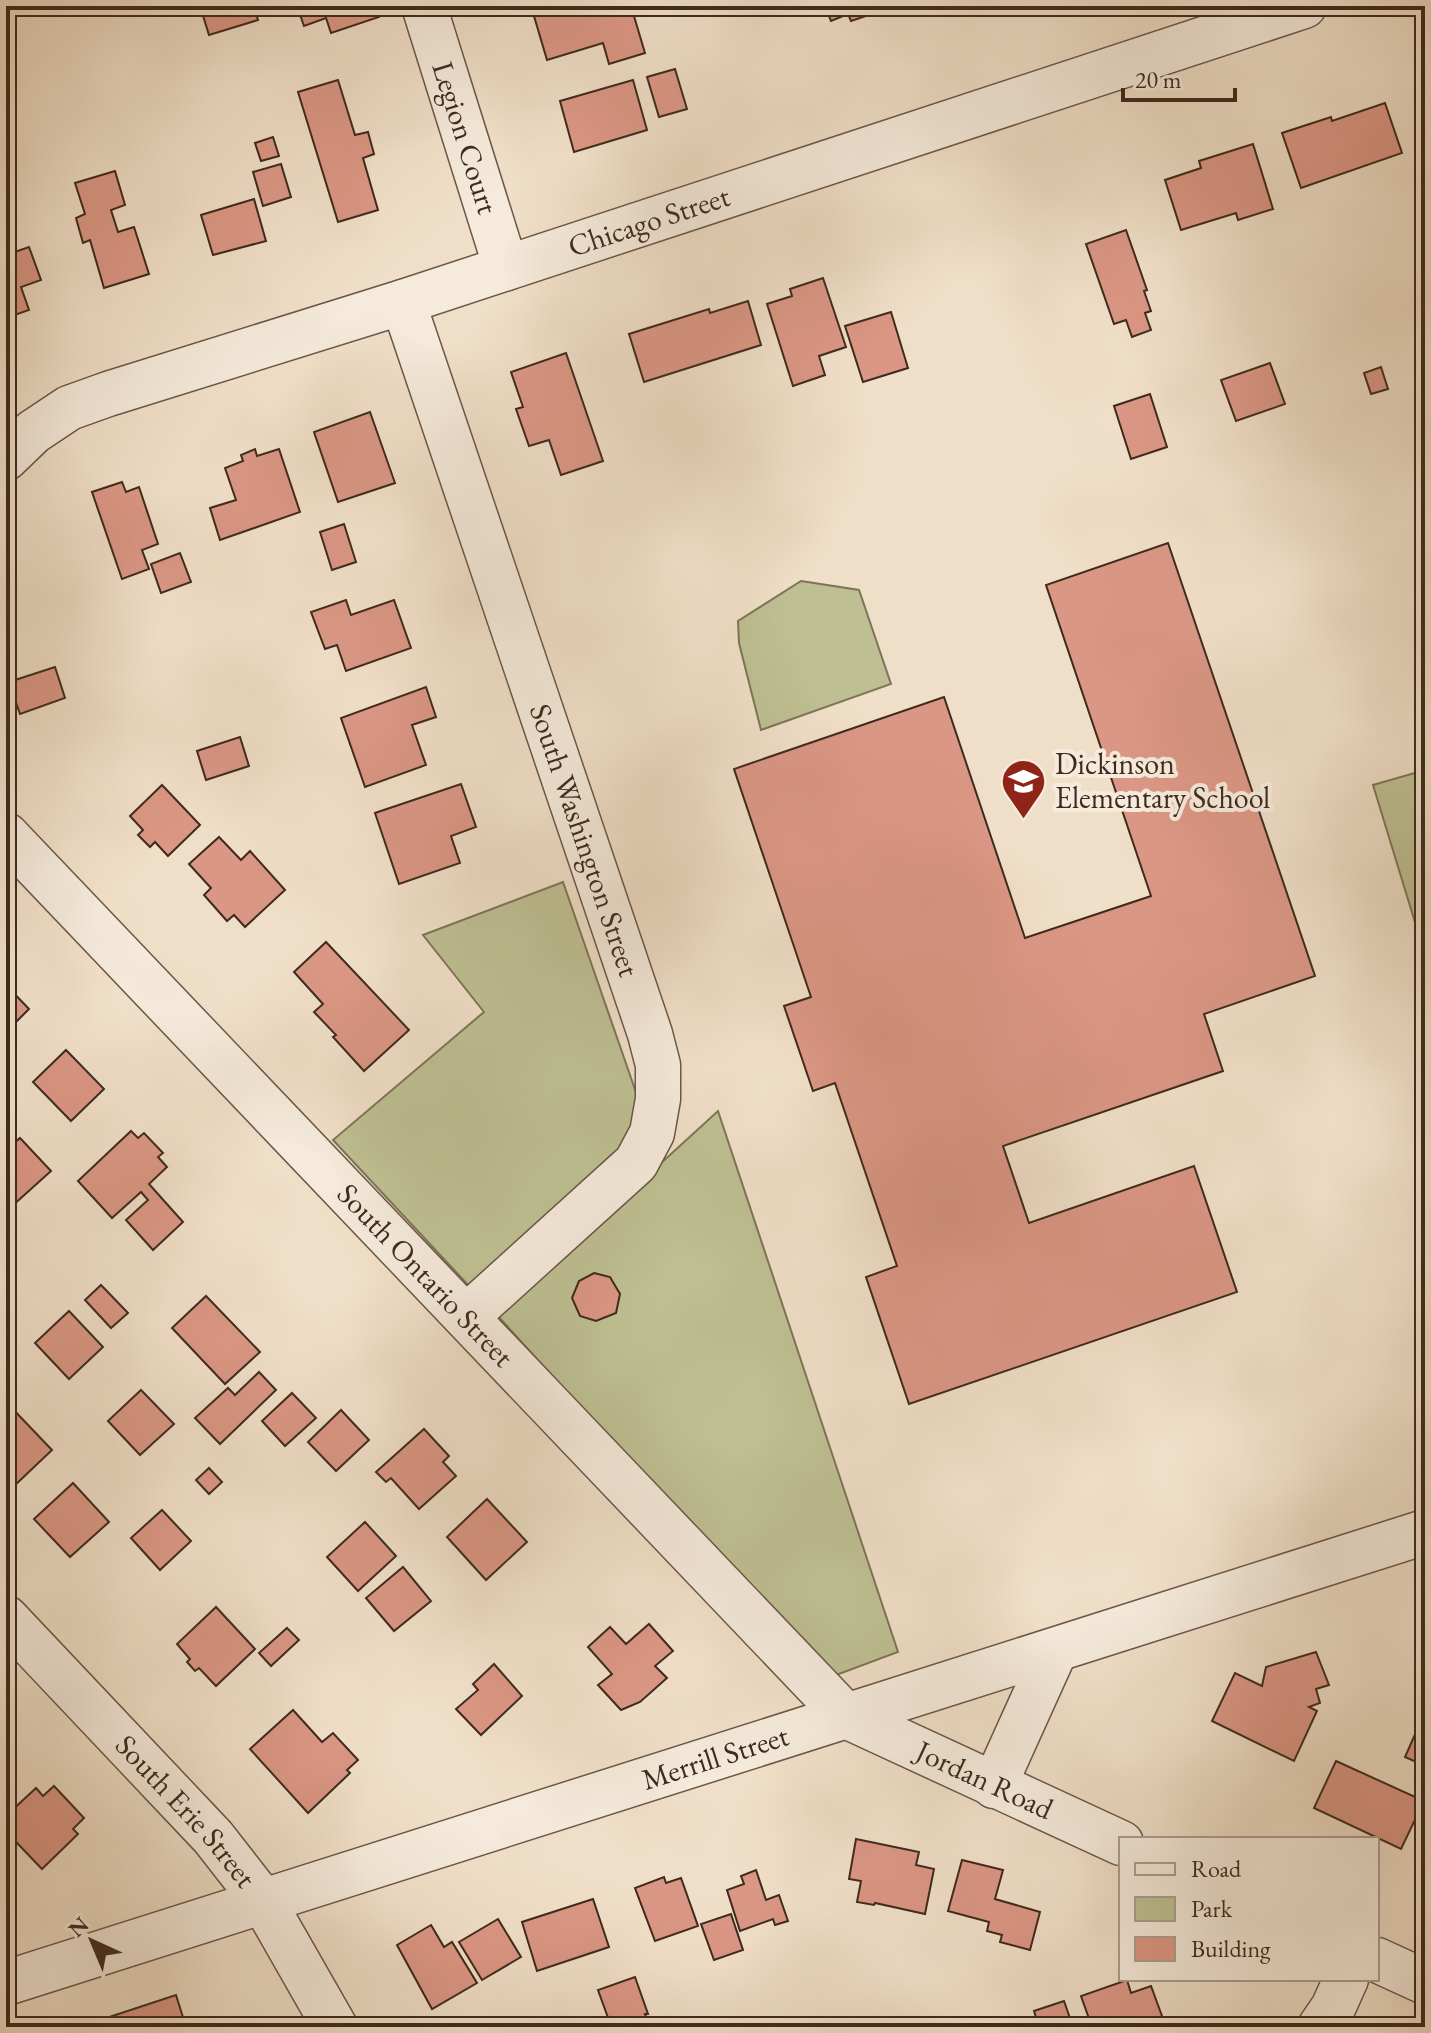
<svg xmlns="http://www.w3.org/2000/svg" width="1431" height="2033" viewBox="0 0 1431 2033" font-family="'EB Garamond',serif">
	<rect width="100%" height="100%" fill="#f0dfc8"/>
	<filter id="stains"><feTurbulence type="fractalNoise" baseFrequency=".0025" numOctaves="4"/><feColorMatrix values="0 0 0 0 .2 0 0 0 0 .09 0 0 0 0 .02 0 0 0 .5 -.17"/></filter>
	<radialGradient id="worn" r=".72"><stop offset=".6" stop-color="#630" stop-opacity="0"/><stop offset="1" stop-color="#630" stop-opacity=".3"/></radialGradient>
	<g fill="#bec093" stroke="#7e7558" stroke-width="2">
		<path d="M801,581L859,590L891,684L761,730L739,643L738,621Z"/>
		<path d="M1425,770V955L1373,785Z"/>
		<path d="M563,882L648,1127L470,1287L333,1140L484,1012L423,935Z"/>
		<path d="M718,1111L898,1652L828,1678L496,1314Z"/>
	</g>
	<g fill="#db9785" stroke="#3e2a1e" stroke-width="2">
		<path d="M200,6H254L258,20L209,35Z"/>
		<path d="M297,6H375L379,17L331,33L326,18L304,26Z"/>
		<path d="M531,6H579L582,15L611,6H631L645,53L609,64L603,43L547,60Z"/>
		<path d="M825,6H882L884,10L851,21L848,14L831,21Z"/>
		<path d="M675,69L687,109L659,117L647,77Z"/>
		<path d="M338,80L355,135L368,132L374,154L363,158L378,210L338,222L298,92Z"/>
		<path d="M633,80L647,130L574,152L560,101Z"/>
		<path d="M1385,103L1402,153L1301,188L1282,133L1331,117L1332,121Z"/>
		<path d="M273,137L279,156L261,161L255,143Z"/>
		<path d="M1253,144L1273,209L1238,220L1236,213L1181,230L1165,180L1201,168L1199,161Z"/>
		<path d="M281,164L291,197L263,206L253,172Z"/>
		<path d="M115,171L125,205L111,210L118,232L134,227L149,274L104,288L90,240L83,243L76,218L85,214L75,183Z"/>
		<path d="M254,199L266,241L213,255L201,215Z"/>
		<path d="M1126,230L1147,290L1144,291L1151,311L1145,313L1151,330L1132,337L1126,320L1114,324L1086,244Z"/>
		<path d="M29,247L41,280L21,287L29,310L6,318V255Z"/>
		<path d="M823,278L846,347L819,356L825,375L793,386L767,304L792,296L790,289Z"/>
		<path d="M748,301L761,345L644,382L629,334L709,309L710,313Z"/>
		<path d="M891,312L908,368L863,382L845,326Z"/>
		<path d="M566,353L603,461L561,475L549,440L529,446L516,409L523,407L511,372Z"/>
		<path d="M1270,363L1285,404L1236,421L1221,380Z"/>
		<path d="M1381,367L1388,389L1371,394L1364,373Z"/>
		<path d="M1150,394L1167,447L1131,459L1114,406Z"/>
		<path d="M370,412L395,483L338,502L314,432Z"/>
		<path d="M255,449L257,456L279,449L300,512L220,540L210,508L236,500L225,468L243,461L241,455Z"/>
		<path d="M122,482L126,492L139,487L158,544L142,550L149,569L122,579L92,492Z"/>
		<path d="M344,524L356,562L332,570L320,532Z"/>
		<path d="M1168,543L1315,976L1204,1014L1223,1071L1003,1146L1029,1223L1194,1166L1237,1292L909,1404L866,1277L897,1266L835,1083L813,1091L784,1006L811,997L734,769L944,697L1025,938L1151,896L1046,585Z"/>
		<path d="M180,553L191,582L161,593L151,564Z"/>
		<path d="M346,600L351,615L394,600L411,648L346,671L337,645L325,649L311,612Z"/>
		<path d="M55,667L65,698L20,714L9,682Z"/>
		<path d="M426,687L436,717L412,725L426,765L365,787L341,718Z"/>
		<path d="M240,737L249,766L206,780L197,751Z"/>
		<path d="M461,784L476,827L451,836L460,863L399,884L375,813Z"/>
		<path d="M162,785L200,825L168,856L155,842L150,847L138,835L143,830L130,816Z"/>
		<path d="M219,837L241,860L250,851L285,890L245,927L234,915L227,921L204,895L211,888L189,864Z"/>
		<path d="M326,942L409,1030L364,1071L333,1037L336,1035L314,1012L323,1004L294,972Z"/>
		<path d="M6,985L29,1009L6,1032Z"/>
		<path d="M66,1050L104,1089L71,1121L33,1082Z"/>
		<path d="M131,1131L138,1138L144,1133L163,1153L158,1157L167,1167L149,1184L183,1222L153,1250L126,1220L148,1200L141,1192L112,1218L78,1181Z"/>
		<path d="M20,1138L51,1171L11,1207L6,1201V1150Z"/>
		<path d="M594,1273L610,1277L620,1294L616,1313L596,1321L580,1316L572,1298L579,1281Z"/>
		<path d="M101,1285L128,1313L111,1328L85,1300Z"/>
		<path d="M206,1296L260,1352L225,1384L172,1328Z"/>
		<path d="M69,1311L103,1347L69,1379L35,1343Z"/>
		<path d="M259,1372L276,1390L220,1444L195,1418L228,1388L235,1395Z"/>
		<path d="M141,1390L174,1424L140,1455L108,1421Z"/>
		<path d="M292,1393L316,1418L285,1446L262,1421Z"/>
		<path d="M8,1404L52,1450L13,1487L6,1479V1406Z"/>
		<path d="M341,1410L369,1440L336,1471L308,1442Z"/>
		<path d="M424,1429L449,1456L443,1462L456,1476L419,1509L391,1478L386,1482L376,1472Z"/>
		<path d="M209,1468L222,1482L209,1494L196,1480Z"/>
		<path d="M73,1483L109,1522L70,1557L34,1519Z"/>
		<path d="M487,1499L527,1542L486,1580L447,1537Z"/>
		<path d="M162,1510L191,1541L160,1570L131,1538Z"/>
		<path d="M365,1522L396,1556L358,1591L327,1557Z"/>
		<path d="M403,1567L431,1601L394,1631L366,1598Z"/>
		<path d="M216,1607L255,1649L216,1686L199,1668L195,1671L187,1662L190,1659L177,1644Z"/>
		<path d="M649,1624L673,1651L655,1666L667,1678L640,1702L621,1710L598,1685L612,1674L588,1647L610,1627L626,1644Z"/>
		<path d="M287,1628L299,1640L271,1666L259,1653Z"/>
		<path d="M1316,1652L1329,1685L1316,1689L1320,1703L1309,1707L1317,1711L1294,1761L1212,1721L1235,1673L1262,1686L1266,1667Z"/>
		<path d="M494,1664L522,1696L481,1735L456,1709L478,1690L473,1684Z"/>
		<path d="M293,1710L322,1742L333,1733L358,1760L347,1770L350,1773L308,1813L250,1749Z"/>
		<path d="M1423,1716L1425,1717V1766L1405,1757Z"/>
		<path d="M1336,1761L1424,1801L1401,1849L1314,1808Z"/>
		<path d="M54,1786L84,1818L73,1829L78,1834L42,1869L17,1843L6,1853V1816L36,1788L43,1796Z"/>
		<path d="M856,1839L919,1852L916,1865L934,1869L925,1914L875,1903L874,1905L857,1902L861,1881L849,1879Z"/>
		<path d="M962,1860L1003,1870L995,1899L1040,1912L1030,1950L1000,1942L1002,1935L987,1931L989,1922L948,1911Z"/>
		<path d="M756,1870L766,1900L779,1895L788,1921L775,1925L773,1919L740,1931L727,1890L744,1884L741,1876Z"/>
		<path d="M664,1877L666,1883L681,1878L698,1926L655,1941L635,1888Z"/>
		<path d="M593,1899L609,1947L537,1971L522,1922Z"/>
		<path d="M731,1914L743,1950L714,1960L701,1924Z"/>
		<path d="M498,1919L521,1957L482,1980L459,1942Z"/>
		<path d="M431,1925L444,1947L452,1942L477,1983L432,2009L397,1945Z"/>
		<path d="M635,1977L648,2014H645L650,2027H630L627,2020L611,2026L598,1990Z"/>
		<path d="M1127,1980L1131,1993L1151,1986L1166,2027H1118L1117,2025L1092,2027L1081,1996Z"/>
		<path d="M176,1995L186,2027H79Z"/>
		<path d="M1064,2001L1073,2027H1039L1034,2011Z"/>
	</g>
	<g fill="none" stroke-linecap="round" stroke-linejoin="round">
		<defs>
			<g id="minor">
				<path id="s1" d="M424,6L506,268"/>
				<path id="s2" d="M403,302L650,1034L658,1065V1099L652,1133L636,1163L466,1317"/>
				<path id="s3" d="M6,458L33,432L69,408L108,394L403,302L1304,6"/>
				<path id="s4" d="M6,835L846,1716L1121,1843"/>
				<path id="s5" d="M6,1618L213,1837L263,1901L335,2027"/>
				<path d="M994,1786L1055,1651"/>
				<path d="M1377,1960L1425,1982"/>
				<path id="s6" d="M6,1983L1425,1532"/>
				<path d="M1320,2027L1333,2008L1346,1979"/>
			</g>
		</defs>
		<use href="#minor" stroke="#6a5748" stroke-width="47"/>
		<use href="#minor" stroke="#f5eadb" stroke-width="44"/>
	</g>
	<defs>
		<symbol id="school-pin" viewBox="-11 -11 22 30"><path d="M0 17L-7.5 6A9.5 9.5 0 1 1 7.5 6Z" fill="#8f2418" stroke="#f5eadb"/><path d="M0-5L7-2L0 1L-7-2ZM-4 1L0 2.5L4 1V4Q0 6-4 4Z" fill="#fff"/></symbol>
	</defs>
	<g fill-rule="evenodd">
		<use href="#school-pin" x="998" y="756" width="51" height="69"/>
	</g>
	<g text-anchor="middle" stroke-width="8" stroke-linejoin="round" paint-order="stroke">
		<g font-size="30" fill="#3e2a1e" stroke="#f5eadb">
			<text dy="10" stroke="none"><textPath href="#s1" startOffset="138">Legion Court</textPath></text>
			<text dy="10" stroke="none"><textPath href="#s3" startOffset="690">Chicago Street</textPath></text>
			<text dy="10" stroke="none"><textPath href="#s2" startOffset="568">South Washington Street</textPath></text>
			<text dy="10" stroke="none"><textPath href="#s4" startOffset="608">South Ontario Street</textPath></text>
			<text dy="10" stroke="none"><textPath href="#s6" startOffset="744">Merrill Street</textPath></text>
			<text dy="10" stroke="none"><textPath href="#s4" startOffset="1370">Jordan Road</textPath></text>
			<text dy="10" stroke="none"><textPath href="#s5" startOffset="264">South Erie Street</textPath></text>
		</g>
		<g font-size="30" fill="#3e2a1e" stroke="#f5eadb" text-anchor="start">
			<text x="1055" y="774">Dickinson<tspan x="1055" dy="34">Elementary School</tspan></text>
		</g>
	</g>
	<rect width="1431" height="2033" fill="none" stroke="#f0dfc8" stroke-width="32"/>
	<rect x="8" y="8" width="1415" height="2017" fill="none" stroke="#3e2a1e" stroke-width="4"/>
	<rect x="16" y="16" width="1399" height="2001" fill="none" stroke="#3e2a1e" stroke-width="2"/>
	<rect x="1119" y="1837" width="260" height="144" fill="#f5eadb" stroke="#ac9d8f" stroke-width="2"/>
	<rect x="1135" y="1863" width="40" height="12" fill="#f5eadb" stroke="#ac9d8f" stroke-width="2"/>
	<text x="1191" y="1877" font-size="24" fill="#3e2a1e">Road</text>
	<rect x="1135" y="1897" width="40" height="24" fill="#bec093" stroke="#ac9d8f" stroke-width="2"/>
	<text x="1191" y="1917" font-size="24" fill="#3e2a1e">Park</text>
	<rect x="1135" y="1937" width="40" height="24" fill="#db9785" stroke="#ac9d8f" stroke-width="2"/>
	<text x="1191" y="1957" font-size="24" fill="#3e2a1e">Building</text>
	<g transform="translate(92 1941) rotate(316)" stroke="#f5eadb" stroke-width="6" paint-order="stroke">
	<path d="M0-6L14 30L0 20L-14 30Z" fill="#3e2a1e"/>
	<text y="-12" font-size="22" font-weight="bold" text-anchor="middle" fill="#3e2a1e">N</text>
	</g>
	<path d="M1123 88v12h112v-12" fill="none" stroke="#3e2a1e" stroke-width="4"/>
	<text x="1135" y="88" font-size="24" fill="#3e2a1e" stroke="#f5eadb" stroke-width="6" paint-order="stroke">20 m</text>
	<rect width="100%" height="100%" filter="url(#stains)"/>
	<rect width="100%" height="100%" fill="url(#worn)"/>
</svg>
